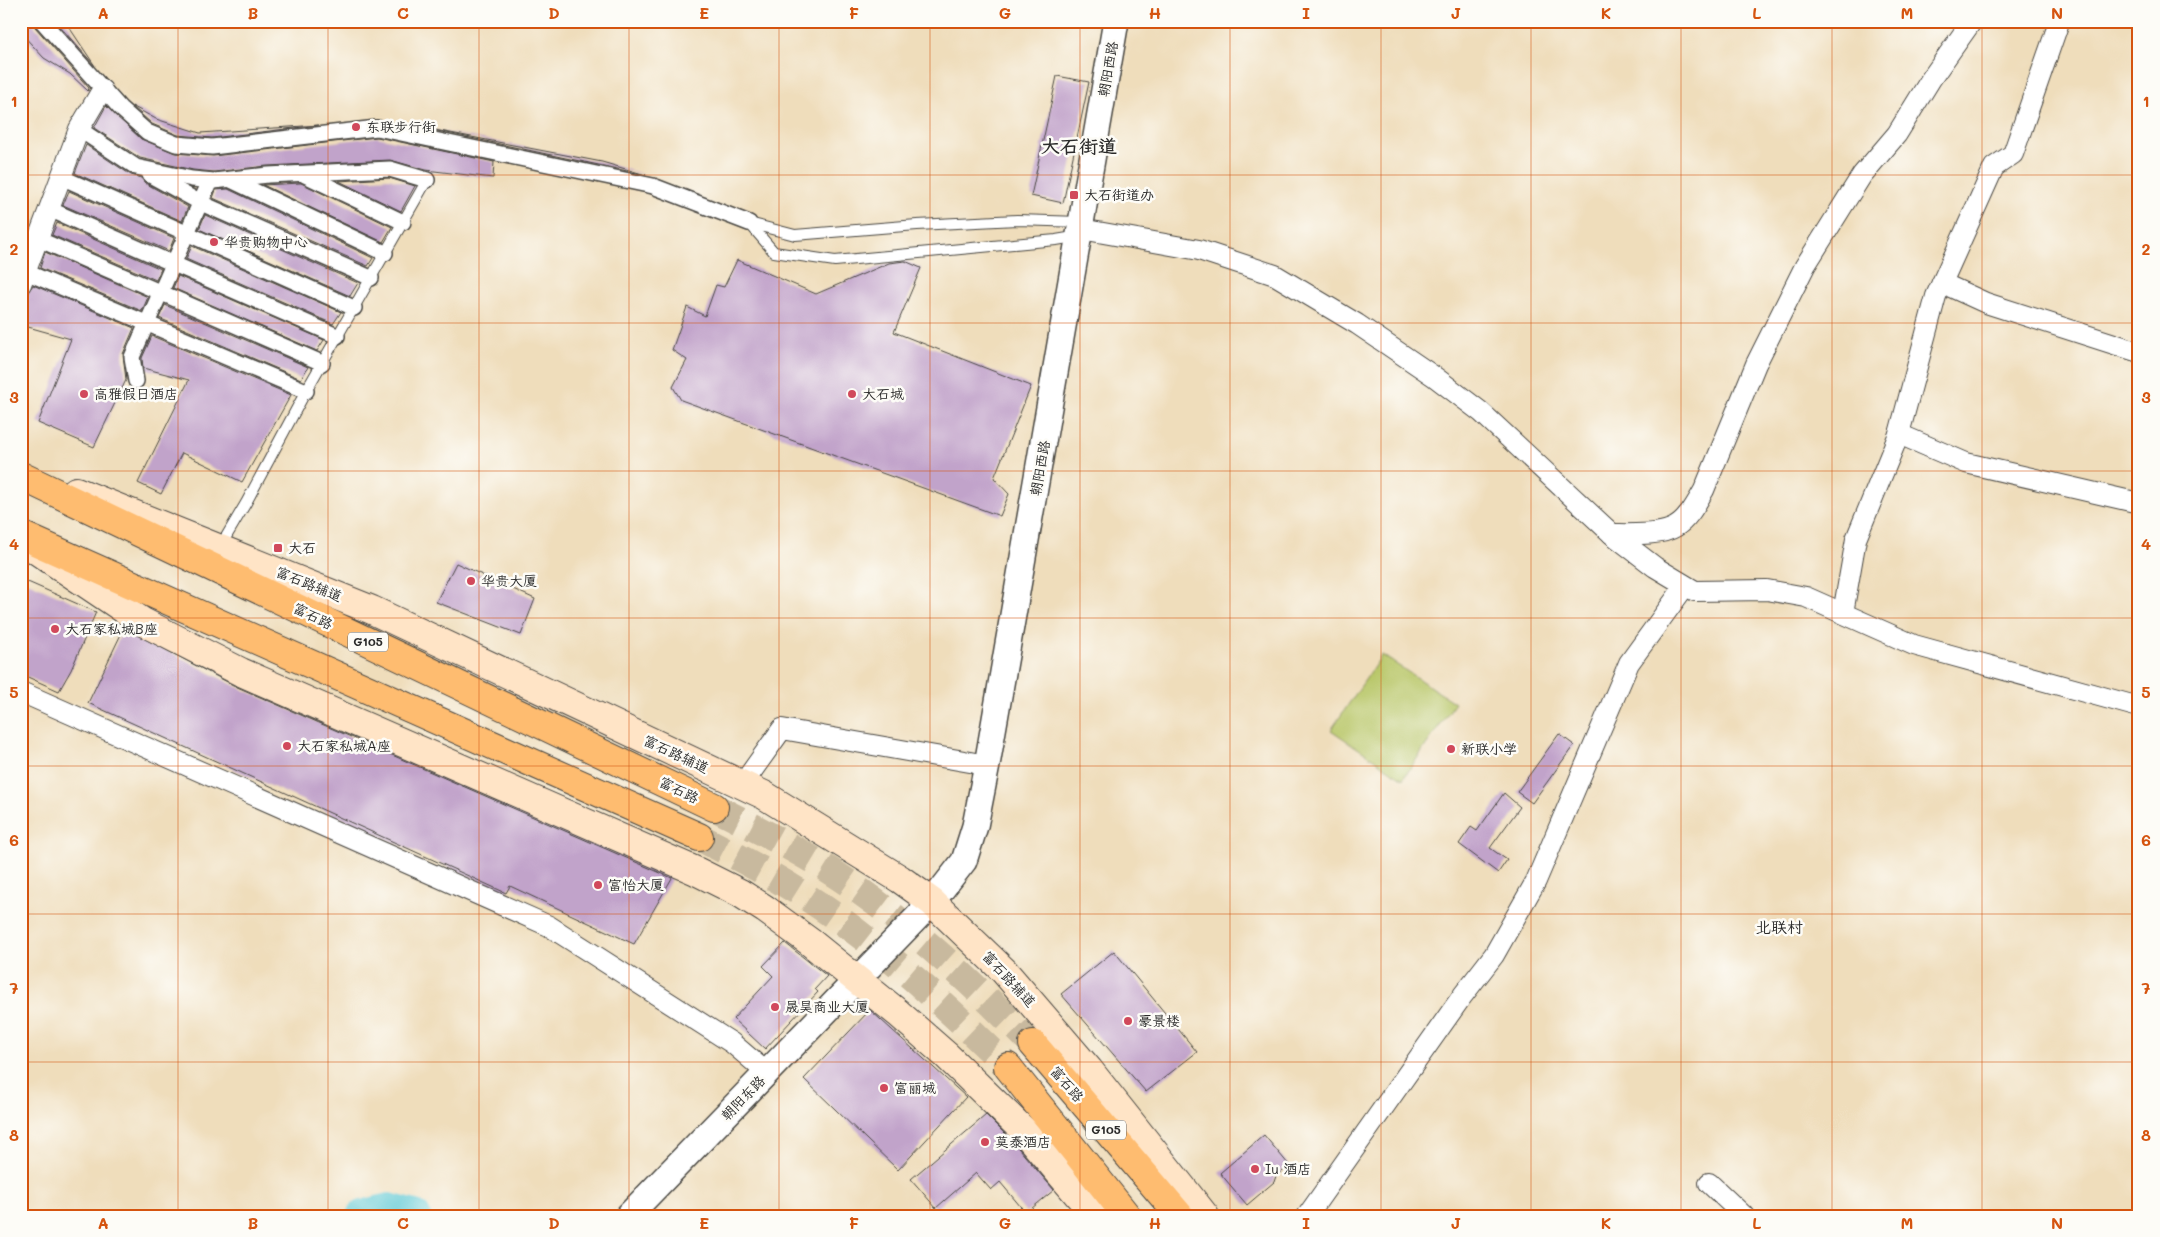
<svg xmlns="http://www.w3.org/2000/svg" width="2160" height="1237" viewBox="0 0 2160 1237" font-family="Mali,'LXGW WenKai TC',sans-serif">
	<rect width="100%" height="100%" fill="#fdfcf7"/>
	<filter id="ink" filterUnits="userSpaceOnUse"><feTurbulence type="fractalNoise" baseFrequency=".02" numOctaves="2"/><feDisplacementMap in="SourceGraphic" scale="10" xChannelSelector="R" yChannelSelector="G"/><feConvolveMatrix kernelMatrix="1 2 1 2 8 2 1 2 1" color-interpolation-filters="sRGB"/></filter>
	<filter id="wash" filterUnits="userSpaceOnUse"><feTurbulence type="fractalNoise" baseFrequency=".0096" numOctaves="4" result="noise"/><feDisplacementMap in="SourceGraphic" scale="20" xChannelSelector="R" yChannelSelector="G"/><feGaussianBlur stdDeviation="1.12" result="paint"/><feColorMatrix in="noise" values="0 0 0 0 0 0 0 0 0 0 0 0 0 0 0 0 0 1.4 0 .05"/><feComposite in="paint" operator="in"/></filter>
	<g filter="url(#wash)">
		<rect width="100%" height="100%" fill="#efddbb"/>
		<path fill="#b9c76a" stroke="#72794a" d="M1382,655L1455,703L1403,779L1331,730Z"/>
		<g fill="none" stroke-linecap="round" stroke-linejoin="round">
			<path stroke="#5cc8d4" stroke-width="32" d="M362,1216L389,1209L415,1216"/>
		</g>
		<g id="blocks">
			<g fill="#c1a3ca">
				<path d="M21,21H33L35,27L89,88L88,91L70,74L44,58L21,33Z"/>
				<path d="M55,21H65L95,66Z"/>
				<path d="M1057,76L1089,82L1063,203L1031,196Z"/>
				<path d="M106,106L141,139L175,153L213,156L377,137L494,162L493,178L426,170L390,160L267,166L214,172L193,170L140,158L94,128Z"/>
				<path d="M132,106L156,119L200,133L319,125L212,138L178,135L152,124Z"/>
				<path d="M419,127L602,162L646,175Z"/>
				<path d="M86,145L131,175L141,178L145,183L188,207L182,221L75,173Z"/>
				<path d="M389,178L415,186L401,211L339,181Z"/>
				<path d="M300,183H301L392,227L383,242L263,185Z"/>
				<path d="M228,189L373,258L368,266L213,198L216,190Z"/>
				<path d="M69,191L174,238L169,251L63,205Z"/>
				<path d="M205,215L358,283L350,296L199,229Z"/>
				<path d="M57,223L161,269L156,280L52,235Z"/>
				<path d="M192,246L341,312L333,324L186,259Z"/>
				<path d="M45,252L148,297L142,311L40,268Z"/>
				<path d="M737,260L816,294L889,263L905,261L921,268L894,332L1031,386L994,478L1009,494L1000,516L681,400L673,387L687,360L672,350L687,307L705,316L716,285L724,287Z"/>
				<path d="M178,276L324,340L317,351L173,288Z"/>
				<path d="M33,285L134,328L123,354L126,380L94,447L38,423L71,339L21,325V306L26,295Z"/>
				<path d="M165,305L308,367L301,379L159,318Z"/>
				<path d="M152,336L291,395L242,482L182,453L161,494L138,483L189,380L143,368L142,358Z"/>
				<path d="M456,563L535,599L521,635L436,602Z"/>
				<path d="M21,579L96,612L71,670L59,691L21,674Z"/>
				<path d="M124,628L235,686L672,878L634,944L510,886L506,893L88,703Z"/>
				<path d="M1559,734L1574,745L1532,803L1517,792Z"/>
				<path d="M1504,793L1520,807L1490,848L1507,860L1498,873L1459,844L1471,827L1477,831Z"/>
				<path d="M785,943L827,976L815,989L818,992L765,1049L733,1019L773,976L763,966Z"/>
				<path d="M1114,951L1197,1052L1146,1092L1061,994Z"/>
				<path d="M870,1010L966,1097L898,1170L804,1079Z"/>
				<path d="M986,1115L1013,1142L1054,1190L1026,1213L1000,1182L991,1190L976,1173L936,1208L911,1179Z"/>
				<path d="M1264,1135L1289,1165L1276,1176L1274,1182L1247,1205L1220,1173Z"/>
			</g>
		</g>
	</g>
	<g filter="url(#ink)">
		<use href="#blocks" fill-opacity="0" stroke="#484641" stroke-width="1"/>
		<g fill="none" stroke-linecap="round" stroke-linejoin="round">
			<g stroke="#c8b99e" stroke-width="28" stroke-dasharray="28 14" stroke-linecap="butt">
				<path d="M714,807C751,826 789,845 824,867C902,916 969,980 1033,1044"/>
				<path d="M699,837C736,856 773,875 808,898C882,946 946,1006 1008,1067"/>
			</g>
			<defs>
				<g id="service">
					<path d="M749,223L774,252L835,261L1056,240L1074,237L1077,234"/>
					<path d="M749,223L795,235L917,225L1017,220L1081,222"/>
					<path d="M220,547L246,503L306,391L427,180"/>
				</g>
				<g id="pedestrian">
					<path d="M42,21L120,108L147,132L176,144L212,147L377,128L653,186L749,223"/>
					<path d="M79,129L136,167L192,179L214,181L268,175L390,169L427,180"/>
					<path d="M150,175L201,203L371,278"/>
					<path d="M305,175L403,222"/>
					<path d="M61,177L354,308"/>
					<path d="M231,180L385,253"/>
					<path d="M49,209L337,336"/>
					<path d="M38,239L322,363"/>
					<path d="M26,272L306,391"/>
					<path d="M136,381L132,357L210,181"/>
				</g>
				<g id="minor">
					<path d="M2058,25L2013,154L1994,167L1936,296L1899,434L1966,463L2139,503"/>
					<path d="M1081,229L1199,250L1275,275L1357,324L1435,377L1481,412L1612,534L1655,567L1695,591L1767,590L1806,597L1914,645L2139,707"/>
					<path d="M1942,283L1986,303L2139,352"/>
					<path d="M21,284L79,129L102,90"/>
					<path d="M1612,534C1629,534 1661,536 1675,527C1688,520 1697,502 1704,490L1756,364L1805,266L1862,175L1897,134L1931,79L1972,21"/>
					<path d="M1843,613L1856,539L1899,434"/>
					<path d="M21,692L549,926L732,1043L767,1073"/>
					<path d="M742,785L782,729L987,765"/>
					<path d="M1709,1183L1744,1216"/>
					<path d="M1307,1216L1463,995L1494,955L1536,881L1629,663L1685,586"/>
				</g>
				<path id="tertiary" d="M628,1216L932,902L964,861L975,826L987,765L1116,21"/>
				<g id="secondary">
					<path d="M76,491L372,610L764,795L900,879L932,902L1004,971L1089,1070L1205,1216"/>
					<path d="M33,548L143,622L241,672L696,871L740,893L765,909L810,942L898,1013L947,1056L1024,1131L1096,1216"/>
				</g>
				<g id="trunk">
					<path d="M21,476L714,807"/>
					<path d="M21,535L699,837"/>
					<path d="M1033,1044L1180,1216"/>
					<path d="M1008,1067L1127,1216"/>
				</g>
			</defs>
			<use href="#service" stroke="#484641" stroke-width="12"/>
			<use href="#pedestrian" stroke="#484641" stroke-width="18"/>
			<use href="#minor" stroke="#484641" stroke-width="22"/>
			<use href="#tertiary" stroke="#484641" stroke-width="28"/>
			<use href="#secondary" stroke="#484641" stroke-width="30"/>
			<use href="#trunk" stroke="#484641" stroke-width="30"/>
			<use href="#service" stroke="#fff" stroke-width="10"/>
			<use href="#pedestrian" stroke="#fff" stroke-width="15"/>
			<use href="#minor" stroke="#fff" stroke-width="20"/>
			<use href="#tertiary" stroke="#fff" stroke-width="25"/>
			<use href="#secondary" stroke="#ffe4c6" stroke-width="28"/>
			<use href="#trunk" stroke="#febc70" stroke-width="28"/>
		</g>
	</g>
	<path fill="none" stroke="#d5540f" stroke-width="1" stroke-opacity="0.55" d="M178,21V1216M328,21V1216M479,21V1216M629,21V1216M779,21V1216M930,21V1216M1080,21V1216M1230,21V1216M1381,21V1216M1531,21V1216M1681,21V1216M1832,21V1216M1982,21V1216M21,175H2139M21,323H2139M21,471H2139M21,618H2139M21,766H2139M21,914H2139M21,1062H2139"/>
	<g fill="#d1495b" stroke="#fdfcf7" stroke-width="2">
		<circle cx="356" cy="127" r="5"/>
		<rect x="1069" y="190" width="10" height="10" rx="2.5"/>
		<circle cx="214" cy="242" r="5"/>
		<circle cx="84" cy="394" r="5"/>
		<circle cx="852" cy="394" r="5"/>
		<rect x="273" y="543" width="10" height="10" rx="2.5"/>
		<circle cx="471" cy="581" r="5"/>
		<circle cx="55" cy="629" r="5"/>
		<circle cx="287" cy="746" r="5"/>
		<circle cx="1451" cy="749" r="5"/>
		<circle cx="598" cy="885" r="5"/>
		<circle cx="775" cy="1007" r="5"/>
		<circle cx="1128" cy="1021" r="5"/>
		<circle cx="884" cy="1088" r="5"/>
		<circle cx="985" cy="1142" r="5"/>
		<circle cx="1255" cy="1169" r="5"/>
	</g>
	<g text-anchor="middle" stroke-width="5" stroke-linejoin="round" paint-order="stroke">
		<g fill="#fdfcf7" stroke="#6a6a68" stroke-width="1">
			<rect x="348" y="632.5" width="40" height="19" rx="4"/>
			<rect x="1086" y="1120.5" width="40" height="19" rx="4"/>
		</g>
		<g font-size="12" font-weight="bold" fill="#2b2b2b">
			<text x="368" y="646">G105</text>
			<text x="1106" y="1134">G105</text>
		</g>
		<g font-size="14" fill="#2b2b2b" stroke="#fdfcf7">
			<text transform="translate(1108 69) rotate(-80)" y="5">朝阳西路</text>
			<text transform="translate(1040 468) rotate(-80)" y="5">朝阳西路</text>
			<text transform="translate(309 584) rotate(22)" y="5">富石路辅道</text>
			<text transform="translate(313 616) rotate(26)" y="5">富石路</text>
			<text transform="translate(676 754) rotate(25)" y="5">富石路辅道</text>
			<text transform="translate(679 790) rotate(26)" y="5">富石路</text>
			<text transform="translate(1009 979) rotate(47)" y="5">富石路辅道</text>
			<text transform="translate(1067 1084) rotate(49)" y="5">富石路</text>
			<text transform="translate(743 1098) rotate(-46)" y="5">朝阳东路</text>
		</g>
		<g font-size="14" fill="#2b2b2b" stroke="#fdfcf7" text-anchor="start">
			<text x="366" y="132">东联步行街</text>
			<text x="1084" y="200">大石街道办</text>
			<text x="224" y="247">华贵购物中心</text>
			<text x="94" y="399">高雅假日酒店</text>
			<text x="862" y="399">大石城</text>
			<text x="288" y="553">大石</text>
			<text x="481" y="586">华贵大厦</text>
			<text x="65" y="634">大石家私城B座</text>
			<text x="297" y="751">大石家私城A座</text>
			<text x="1461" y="754">新联小学</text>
			<text x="608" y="890">富怡大厦</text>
			<text x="785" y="1012">晟昊商业大厦</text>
			<text x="1138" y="1026">豪景楼</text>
			<text x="894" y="1093">富丽城</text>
			<text x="995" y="1147">莫泰酒店</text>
			<text x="1265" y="1174">Iu 酒店</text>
		</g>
		<g font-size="16" fill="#2b2b2b" stroke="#fdfcf7">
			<text x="1779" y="933">北联村</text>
		</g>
		<g font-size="19" font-weight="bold" fill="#2b2b2b" stroke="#fdfcf7">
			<text x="1079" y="153">大石街道</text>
		</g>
	</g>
	<rect width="2160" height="1237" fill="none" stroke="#fdfcf7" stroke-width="55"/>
	<rect x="28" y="28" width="2104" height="1182" fill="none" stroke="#d5540f" stroke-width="2"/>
	<g font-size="16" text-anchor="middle" font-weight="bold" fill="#d5540f">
		<text x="103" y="19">A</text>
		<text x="253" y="19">B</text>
		<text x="403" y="19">C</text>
		<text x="554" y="19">D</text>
		<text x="704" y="19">E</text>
		<text x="854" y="19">F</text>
		<text x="1005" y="19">G</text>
		<text x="1155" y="19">H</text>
		<text x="1306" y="19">I</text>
		<text x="1456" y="19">J</text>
		<text x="1606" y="19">K</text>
		<text x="1757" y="19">L</text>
		<text x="1907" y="19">M</text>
		<text x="2057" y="19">N</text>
		<text x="14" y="107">1</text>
		<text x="2146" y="107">1</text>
		<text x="14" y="255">2</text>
		<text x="2146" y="255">2</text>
		<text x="14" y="403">3</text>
		<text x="2146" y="403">3</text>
		<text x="14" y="550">4</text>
		<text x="2146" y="550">4</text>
		<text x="14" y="698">5</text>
		<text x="2146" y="698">5</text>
		<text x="14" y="846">6</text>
		<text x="2146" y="846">6</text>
		<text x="14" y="994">7</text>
		<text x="2146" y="994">7</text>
		<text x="14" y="1141">8</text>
		<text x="2146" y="1141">8</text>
		<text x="103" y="1229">A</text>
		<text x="253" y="1229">B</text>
		<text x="403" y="1229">C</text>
		<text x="554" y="1229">D</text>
		<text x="704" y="1229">E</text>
		<text x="854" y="1229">F</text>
		<text x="1005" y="1229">G</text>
		<text x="1155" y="1229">H</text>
		<text x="1306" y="1229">I</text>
		<text x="1456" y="1229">J</text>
		<text x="1606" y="1229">K</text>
		<text x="1757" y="1229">L</text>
		<text x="1907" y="1229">M</text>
		<text x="2057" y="1229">N</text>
	</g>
</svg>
